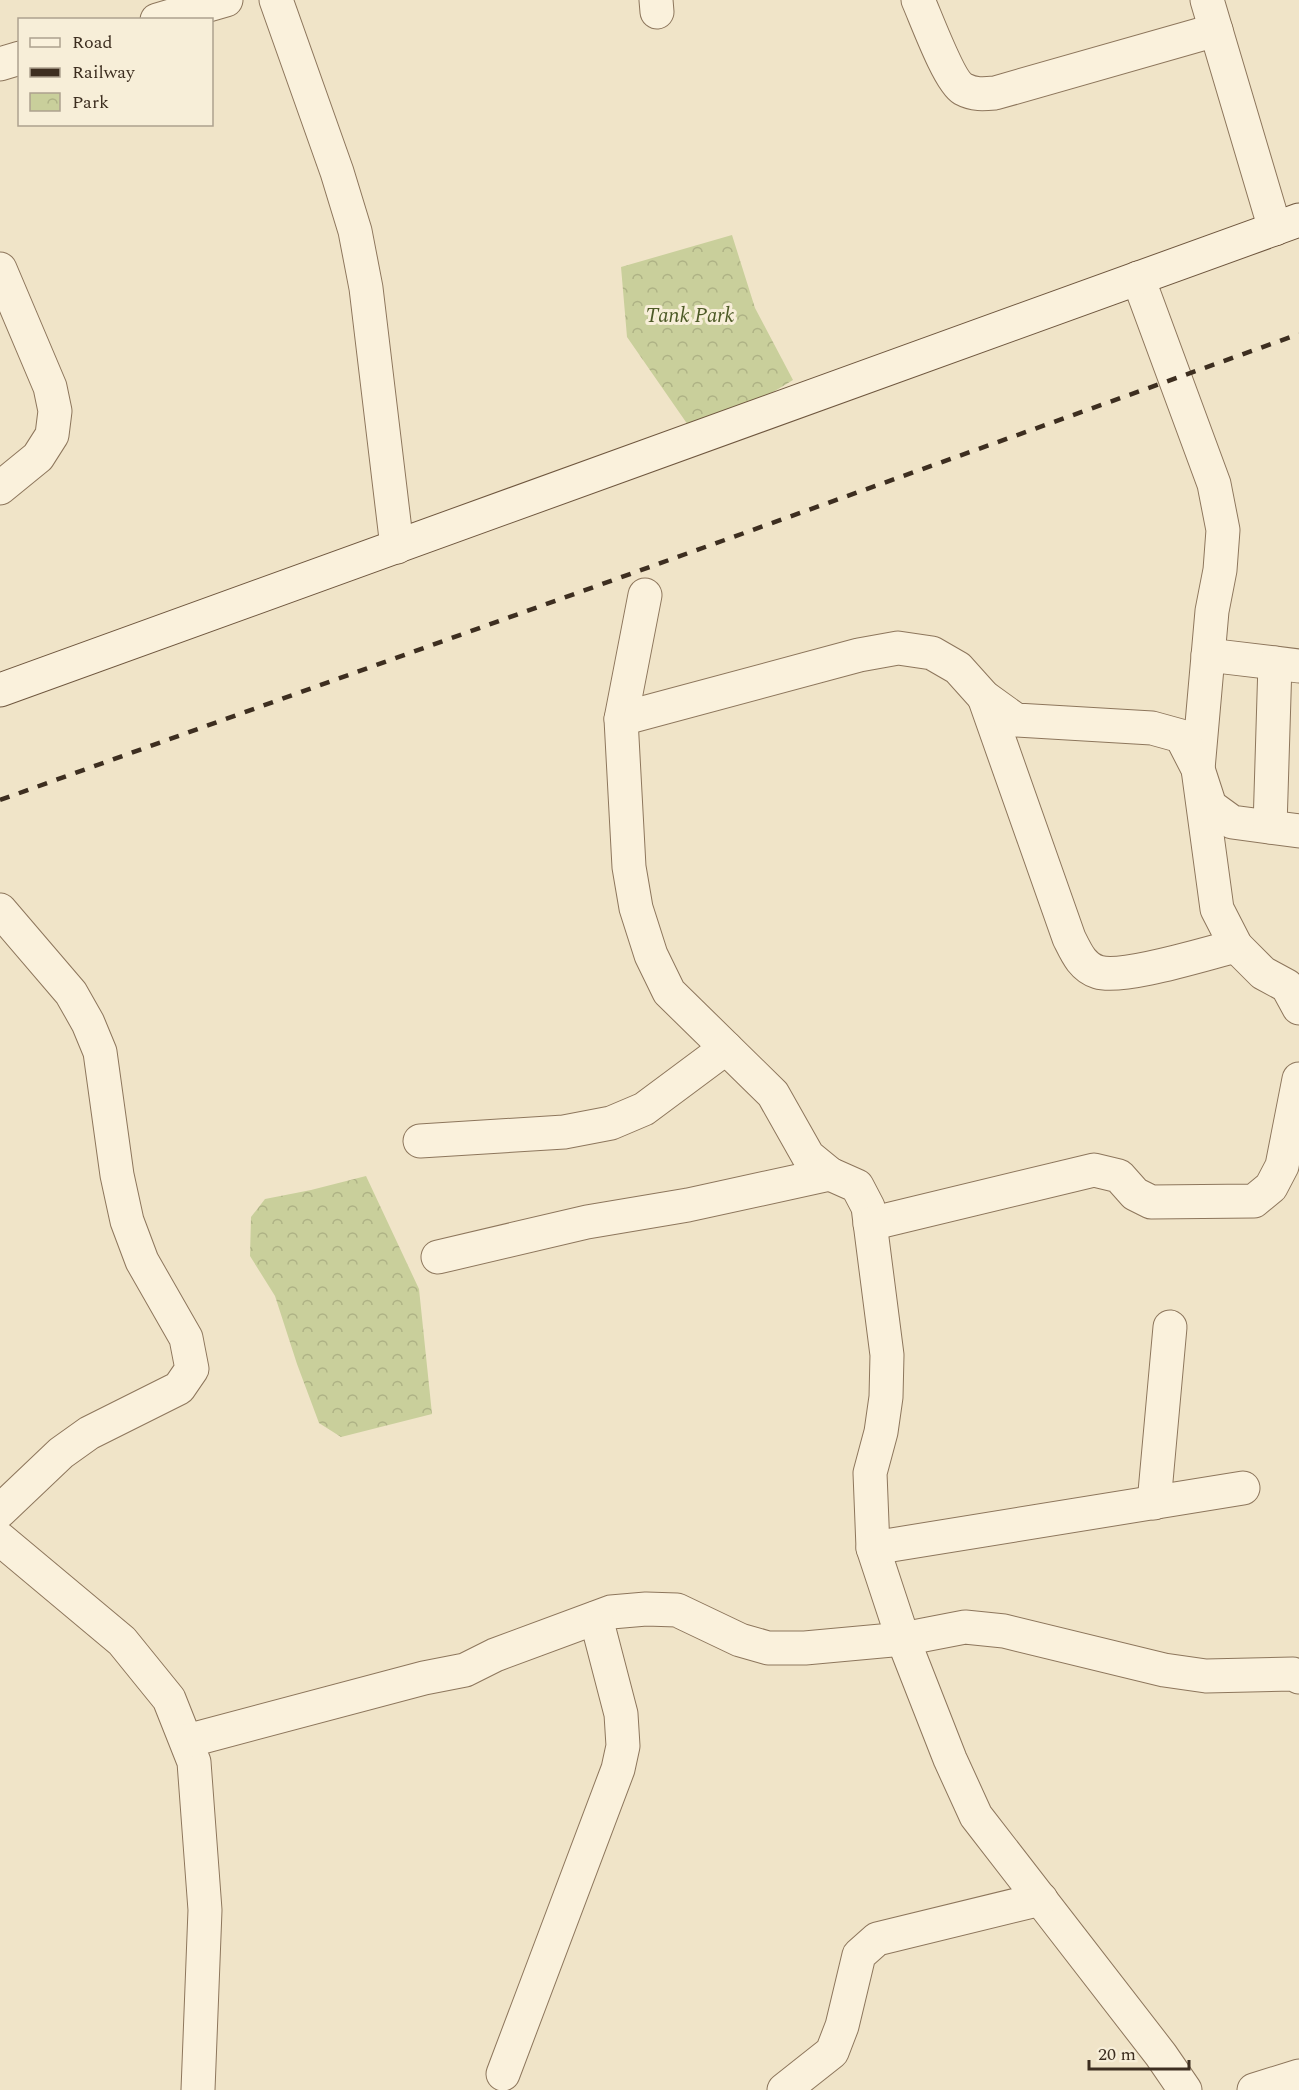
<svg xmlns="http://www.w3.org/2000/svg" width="1299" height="2090" viewBox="0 0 1299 2090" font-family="Spectral,serif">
	<defs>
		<pattern id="park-crowns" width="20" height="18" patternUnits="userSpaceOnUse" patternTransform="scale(1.5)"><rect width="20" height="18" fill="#c9cf9b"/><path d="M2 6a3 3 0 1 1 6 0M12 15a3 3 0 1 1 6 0" fill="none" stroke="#aeb285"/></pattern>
	</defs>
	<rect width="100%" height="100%" fill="#f0e4c8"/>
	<g fill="url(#park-crowns)">
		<path d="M732,235L755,308L793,380L697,438L627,337L621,267Z"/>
		<path d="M366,1176L419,1289L432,1414L341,1437L319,1423L297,1364L275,1296L250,1256L251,1217L265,1199L311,1190Z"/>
	</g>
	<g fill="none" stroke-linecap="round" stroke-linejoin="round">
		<defs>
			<g id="minor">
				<path d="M656,0L657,12"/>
				<path d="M918,0C926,18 949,81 963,89C974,95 984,94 995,93L1216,30"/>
				<path d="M1207,0L1275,229"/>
				<path d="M157,20L226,0"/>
				<path d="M0,64L20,58"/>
				<path d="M0,269L50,387L55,411L52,435L38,457L0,488"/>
				<path d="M1138,278L1214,484L1223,530L1220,570L1212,611L1198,769L1217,909L1236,946L1263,973L1287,986L1299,1008"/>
				<path d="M645,595L621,719L629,867L636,908L651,955L669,992L773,1094L808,1156L830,1174L857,1186L868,1207L887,1355L886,1397L881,1432L870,1473L873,1548L903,1639L950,1759L976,1816L1161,2055L1185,2090"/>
				<path d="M1208,655L1299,666"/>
				<path d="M984,697L1069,938C1076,952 1082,967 1098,972C1123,980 1207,953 1236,946"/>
				<path d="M621,719L859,655L898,648L932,653L958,668L984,697L1016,720L1152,728L1181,736L1198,769L1210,806L1232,822L1299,831"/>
				<path d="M1270,827L1275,663"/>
				<path d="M0,910L71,993L88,1023L100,1052L117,1175L127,1221L142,1261L186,1338L192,1369L179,1388L89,1433L61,1453L0,1511"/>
				<path d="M420,1141L564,1132L611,1123L644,1109L726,1048"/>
				<path d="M870,1224L1094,1170L1119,1176L1135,1194L1151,1202L1254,1201L1271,1187L1282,1166L1299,1079"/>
				<path d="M438,1257L587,1222L688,1205L830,1174"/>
				<path d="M1154,1503L1170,1327"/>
				<path d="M0,1539L122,1641L169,1699L194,1762L205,1910L198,2090"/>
				<path d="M873,1548L1243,1488"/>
				<path d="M187,1741L424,1678L465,1670L495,1655L611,1612L646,1609L677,1610L740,1640L768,1648H805L903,1639L965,1627L1004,1631L1164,1670L1206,1676L1293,1674L1299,1677"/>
				<path d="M503,2074L618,1769L623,1746L621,1714L596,1618"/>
				<path d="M784,2090L832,2052L842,2026L859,1955L877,1939L1041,1899"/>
				<path d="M1254,2090L1299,2076"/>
			</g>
			<path id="tertiary" d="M276,0L337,172L355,231L366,288L397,547"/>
			<path id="secondary" d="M0,690L1299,220"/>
		</defs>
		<use href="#minor" stroke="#8d765c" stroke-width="35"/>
		<use href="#tertiary" stroke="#8d765c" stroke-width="35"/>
		<use href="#secondary" stroke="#6f573f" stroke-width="35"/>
		<use href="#minor" stroke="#faf1dc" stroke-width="33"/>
		<use href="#tertiary" stroke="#faf1dc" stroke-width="33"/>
		<use href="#secondary" stroke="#faf1dc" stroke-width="33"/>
		<path stroke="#3d2e20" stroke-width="4.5" stroke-dasharray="10 10" stroke-linecap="butt" d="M0,800L1299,334"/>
	</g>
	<g text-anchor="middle" stroke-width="6" stroke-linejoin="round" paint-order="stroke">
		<g font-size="21" font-style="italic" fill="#4d5a26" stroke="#f7eed8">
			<text x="690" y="322">Tank Park</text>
		</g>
	</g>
	<rect x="18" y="18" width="195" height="108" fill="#f7eed8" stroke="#ada18e" stroke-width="1.5"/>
	<rect x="30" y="38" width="30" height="9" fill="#faf1dc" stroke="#ada18e" stroke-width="1.5"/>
	<text x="72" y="48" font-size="18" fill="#3d2e20">Road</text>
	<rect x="30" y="68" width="30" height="9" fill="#3d2e20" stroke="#ada18e" stroke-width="1.5"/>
	<text x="72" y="78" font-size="18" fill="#3d2e20">Railway</text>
	<rect x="30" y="93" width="30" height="18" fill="url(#park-crowns)" stroke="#ada18e" stroke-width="1.5"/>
	<text x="72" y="108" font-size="18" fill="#3d2e20">Park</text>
	<path d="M1089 2060v9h100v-9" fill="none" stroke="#3d2e20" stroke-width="3"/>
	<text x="1098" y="2060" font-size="18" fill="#3d2e20" stroke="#f7eed8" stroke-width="4.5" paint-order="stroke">20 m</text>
</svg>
